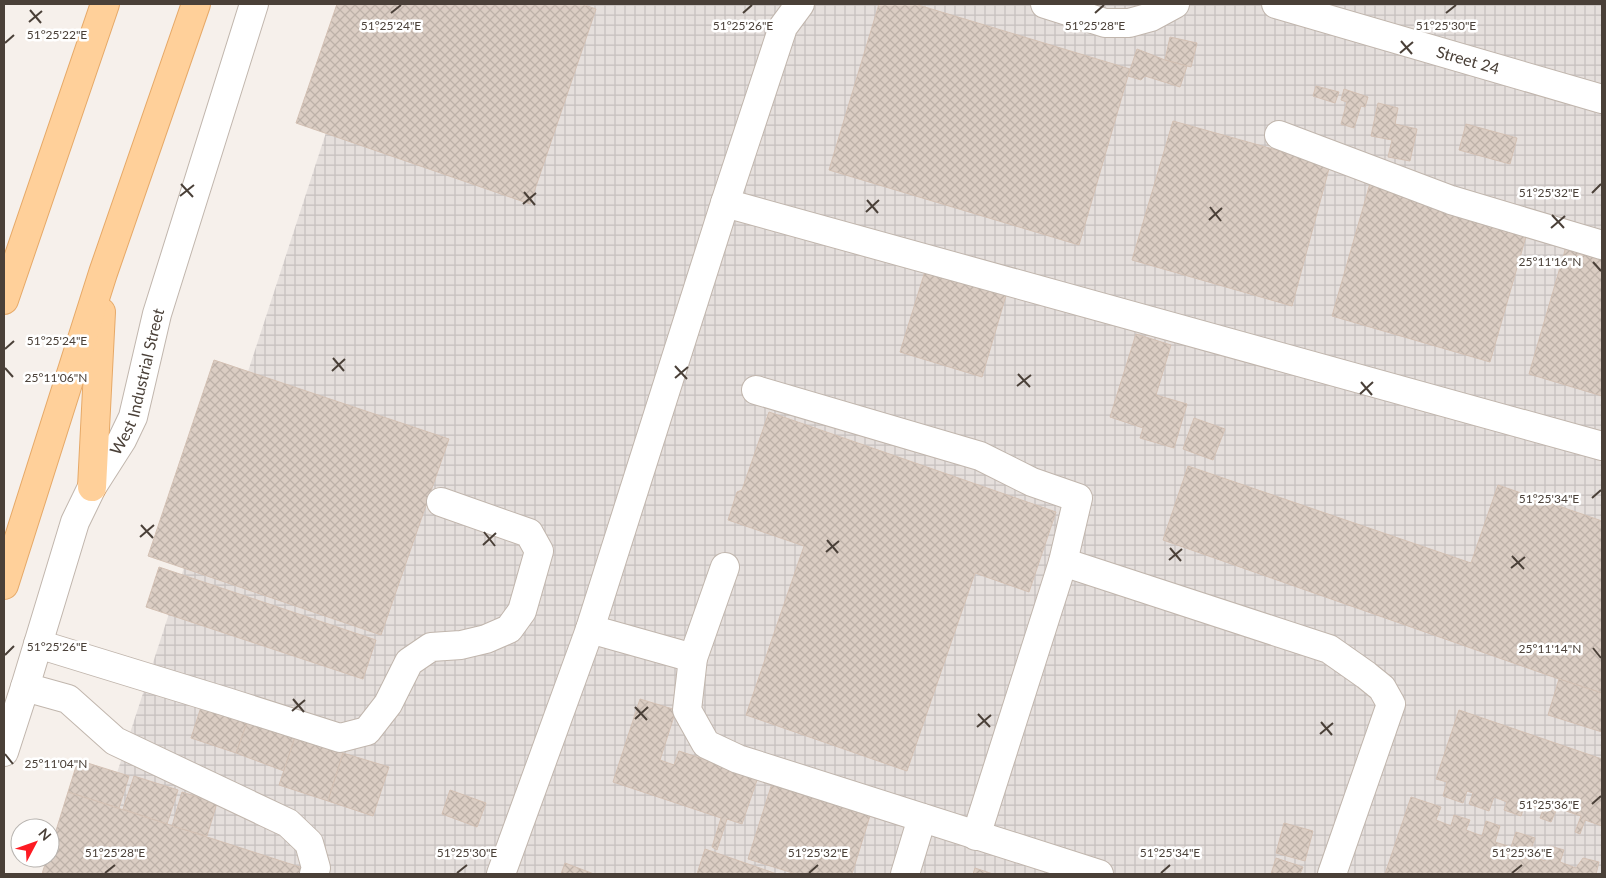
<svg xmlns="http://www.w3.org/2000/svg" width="1606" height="878" viewBox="0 0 1606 878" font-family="Lato,sans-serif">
	<defs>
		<pattern id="industrial-grid" width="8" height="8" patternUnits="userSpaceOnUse" patternTransform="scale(1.25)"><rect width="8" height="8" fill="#e5dfdc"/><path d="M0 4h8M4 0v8" fill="none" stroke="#c6c0be"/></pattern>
		<pattern id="building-cross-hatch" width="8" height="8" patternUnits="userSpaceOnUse" patternTransform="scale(1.25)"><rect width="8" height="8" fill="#dbcdc3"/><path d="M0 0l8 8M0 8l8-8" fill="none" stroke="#bdb1a8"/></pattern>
	</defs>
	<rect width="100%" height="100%" fill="#f6f0eb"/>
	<path fill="url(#industrial-grid)" d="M368,4H1602V874H84Z"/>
	<g fill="url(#building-cross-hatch)" stroke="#d3c0b3">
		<path d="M337,4H582L596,9L530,204L296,123Z"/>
		<path d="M879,4H915L1130,69L1079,245L829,170Z"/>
		<path d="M1170,37L1197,43L1191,67L1165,60Z"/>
		<path d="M1137,49L1165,60L1187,66L1180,87L1145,76L1141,80L1128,76Z"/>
		<path d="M1316,86L1339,92L1335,103L1313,96Z"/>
		<path d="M1344,89L1368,97L1365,107L1361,106L1354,128L1341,124L1347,102L1341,100Z"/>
		<path d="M1378,103L1398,108L1395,124L1417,129L1410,161L1388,157L1392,140L1371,136Z"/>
		<path d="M1173,121L1330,165L1292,306L1132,260Z"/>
		<path d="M1466,124L1517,138L1510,164L1459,150Z"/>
		<path d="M1371,180L1529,226L1490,362L1332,316Z"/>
		<path d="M1568,240L1602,249V396L1529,374Z"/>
		<path d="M926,268L1007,292L982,377L900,352Z"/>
		<path d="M1136,334L1171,345L1156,395L1187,404L1174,448L1140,438L1143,428L1110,417Z"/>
		<path d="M214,360L449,439L381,635L148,556Z"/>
		<path d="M769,412L1056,512L1029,592L975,573L907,771L746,715L804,546L728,520L737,492L742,490Z"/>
		<path d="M1194,418L1225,429L1213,460L1183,449Z"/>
		<path d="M1188,466L1471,563L1498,485L1602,521V693L1559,679L1163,540Z"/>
		<path d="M159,567L376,640L363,679L146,607Z"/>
		<path d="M1559,679L1602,693V732L1548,715Z"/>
		<path d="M640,699L676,710L660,760L674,765L679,751L758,777L742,824L727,819L717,850L712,847L721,818L613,782Z"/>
		<path d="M202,704L248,720L236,753L191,738Z"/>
		<path d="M1459,710L1602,759V826L1585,820L1580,834L1575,832L1581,816L1557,808L1551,822L1540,818L1543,810L1525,804L1521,816L1504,810L1507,802L1494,797L1489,811L1469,804L1473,793L1467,791L1463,803L1443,796L1447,782L1436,779Z"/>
		<path d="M248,720L295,737L284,771L236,753Z"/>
		<path d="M295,737L343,753L328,801L279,785Z"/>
		<path d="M343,753L389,767L373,816L328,801Z"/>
		<path d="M78,760L129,776L119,808L68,792Z"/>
		<path d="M775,774L873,806L852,874H796L748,859Z"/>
		<path d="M134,776L178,790L167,824L123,809Z"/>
		<path d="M450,790L486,803L477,827L442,814Z"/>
		<path d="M68,792L306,869L305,874H42L47,858H50V850Z"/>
		<path d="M182,792L217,803L207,836L172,826Z"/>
		<path d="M1411,797L1441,807L1436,820L1451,826L1454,815L1470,820L1466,830L1482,836L1486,821L1500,826L1495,842L1511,847L1516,832L1535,838L1529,855L1545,861L1550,846L1564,850L1560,862L1576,868L1583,858L1599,862L1596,874H1385Z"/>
		<path d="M1284,823L1313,831L1305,861L1276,853Z"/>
		<path d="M705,849L777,874H697Z"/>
		<path d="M1276,858L1303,867L1300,874H1271Z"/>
		<path d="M565,863L594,874H561Z"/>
		<path d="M975,868L993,874H973Z"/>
	</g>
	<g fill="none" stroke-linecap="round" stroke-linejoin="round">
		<defs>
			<g id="minor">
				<path d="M1045,4L1105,23H1129L1151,17L1175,4"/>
				<path id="s1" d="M1276,4L1602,99"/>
				<path d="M1279,135L1451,200L1602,245"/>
				<path d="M725,203L1602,446"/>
				<path d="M756,390L980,456L1032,482L1078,498L1063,562L976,836"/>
				<path d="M1063,562L1329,649L1366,675L1382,688L1391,704L1332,874"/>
				<path d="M725,567L693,658L687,710L706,744L738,759L1099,874"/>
				<path d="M590,629L693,658"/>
				<path d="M38,644L227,702L340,738L367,731L388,704L409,662L431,647L461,645L486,639L509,629L522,611L539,551L529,533L441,502"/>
				<path d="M25,687L68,699L115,741L288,823L309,843L316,868L314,874"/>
				<path id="s2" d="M4,752L25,687L75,522L92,487L122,440L133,417L157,314L254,4"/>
				<path d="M501,874L590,629L725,203L783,27L800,4"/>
				<path d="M905,874L922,818"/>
			</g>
			<g id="major">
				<path d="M4,300L105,4"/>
				<path d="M92,487L101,312"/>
				<path d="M4,585L103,273L196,4"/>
			</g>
		</defs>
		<use href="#minor" stroke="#c1b6ad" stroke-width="30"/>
		<use href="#major" stroke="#e6a968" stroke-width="30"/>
		<use href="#minor" stroke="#fff" stroke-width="28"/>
		<use href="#major" stroke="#ffd09a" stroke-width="28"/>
	</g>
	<path fill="none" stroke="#4a4038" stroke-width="2" d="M30,10L41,23M391,13L401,5M743,13L752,5M1095,13L1104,5M1446,13L1456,5M29,22L42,11M1401,41L1412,54M5,43L14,35M1400,53L1413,42M181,184L193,197M524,192L535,205M1592,193L1601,184M180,196L194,185M867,200L878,213M523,204L536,193M1210,207L1221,221M866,212L879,200M1552,215L1564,228M1209,220L1222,208M1551,228L1565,216M1593,262L1601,271M5,349L14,341M333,358L344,371M675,366L687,379M5,368L13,377M332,371L345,359M1018,374L1030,387M675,378L688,367M1361,382L1372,395M1017,386L1031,375M1360,394L1373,382M1592,498L1601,490M141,525L153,538M484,532L495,546M140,537L154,525M827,540L838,553M483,545L496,533M1170,548L1181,561M826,552L839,541M1512,556L1524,569M1169,560L1182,549M1511,568L1525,557M1593,648L1601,658M5,655L14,646M293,699L304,712M635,707L647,720M292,711L305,700M978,714L990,727M635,719L648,707M1321,722L1332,735M977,727L991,715M1320,734L1333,723M5,754L13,764M1592,804L1601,796M105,873L115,865M457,873L467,865M809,873L818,865M1161,873L1170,865M1512,873L1522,865"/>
	<g text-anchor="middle" stroke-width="5" stroke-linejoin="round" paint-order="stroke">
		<g font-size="16" fill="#4a4038" stroke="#fff">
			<text dy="6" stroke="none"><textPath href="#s1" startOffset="200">Street 24</textPath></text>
			<text dy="6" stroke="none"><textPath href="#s2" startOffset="396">West Industrial Street</textPath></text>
		</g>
	</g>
	<g font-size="12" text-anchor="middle" fill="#4a4038" stroke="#fff" stroke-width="5" stroke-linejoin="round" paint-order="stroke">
		<text x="391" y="30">51°25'24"E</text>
		<text x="743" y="30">51°25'26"E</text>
		<text x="1095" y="30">51°25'28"E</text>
		<text x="1446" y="30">51°25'30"E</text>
		<text x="57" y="39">51°25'22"E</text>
		<text x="1549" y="197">51°25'32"E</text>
		<text x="1550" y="266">25°11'16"N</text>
		<text x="57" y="345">51°25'24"E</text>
		<text x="56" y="382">25°11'06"N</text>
		<text x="1549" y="503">51°25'34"E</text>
		<text x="57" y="651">51°25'26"E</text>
		<text x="1550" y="653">25°11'14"N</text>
		<text x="56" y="768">25°11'04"N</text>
		<text x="1549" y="809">51°25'36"E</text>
		<text x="115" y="857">51°25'28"E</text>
		<text x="467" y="857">51°25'30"E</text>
		<text x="818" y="857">51°25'32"E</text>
		<text x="1170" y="857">51°25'34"E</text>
		<text x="1522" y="857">51°25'36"E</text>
	</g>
	<rect width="1606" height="878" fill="none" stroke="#4a4038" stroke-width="10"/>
	<g transform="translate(35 843) rotate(49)"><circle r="24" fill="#ffffff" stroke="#b7b3af"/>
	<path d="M0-4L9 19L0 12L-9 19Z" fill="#fd1a22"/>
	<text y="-8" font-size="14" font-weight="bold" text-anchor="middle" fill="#4a4038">N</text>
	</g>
</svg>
